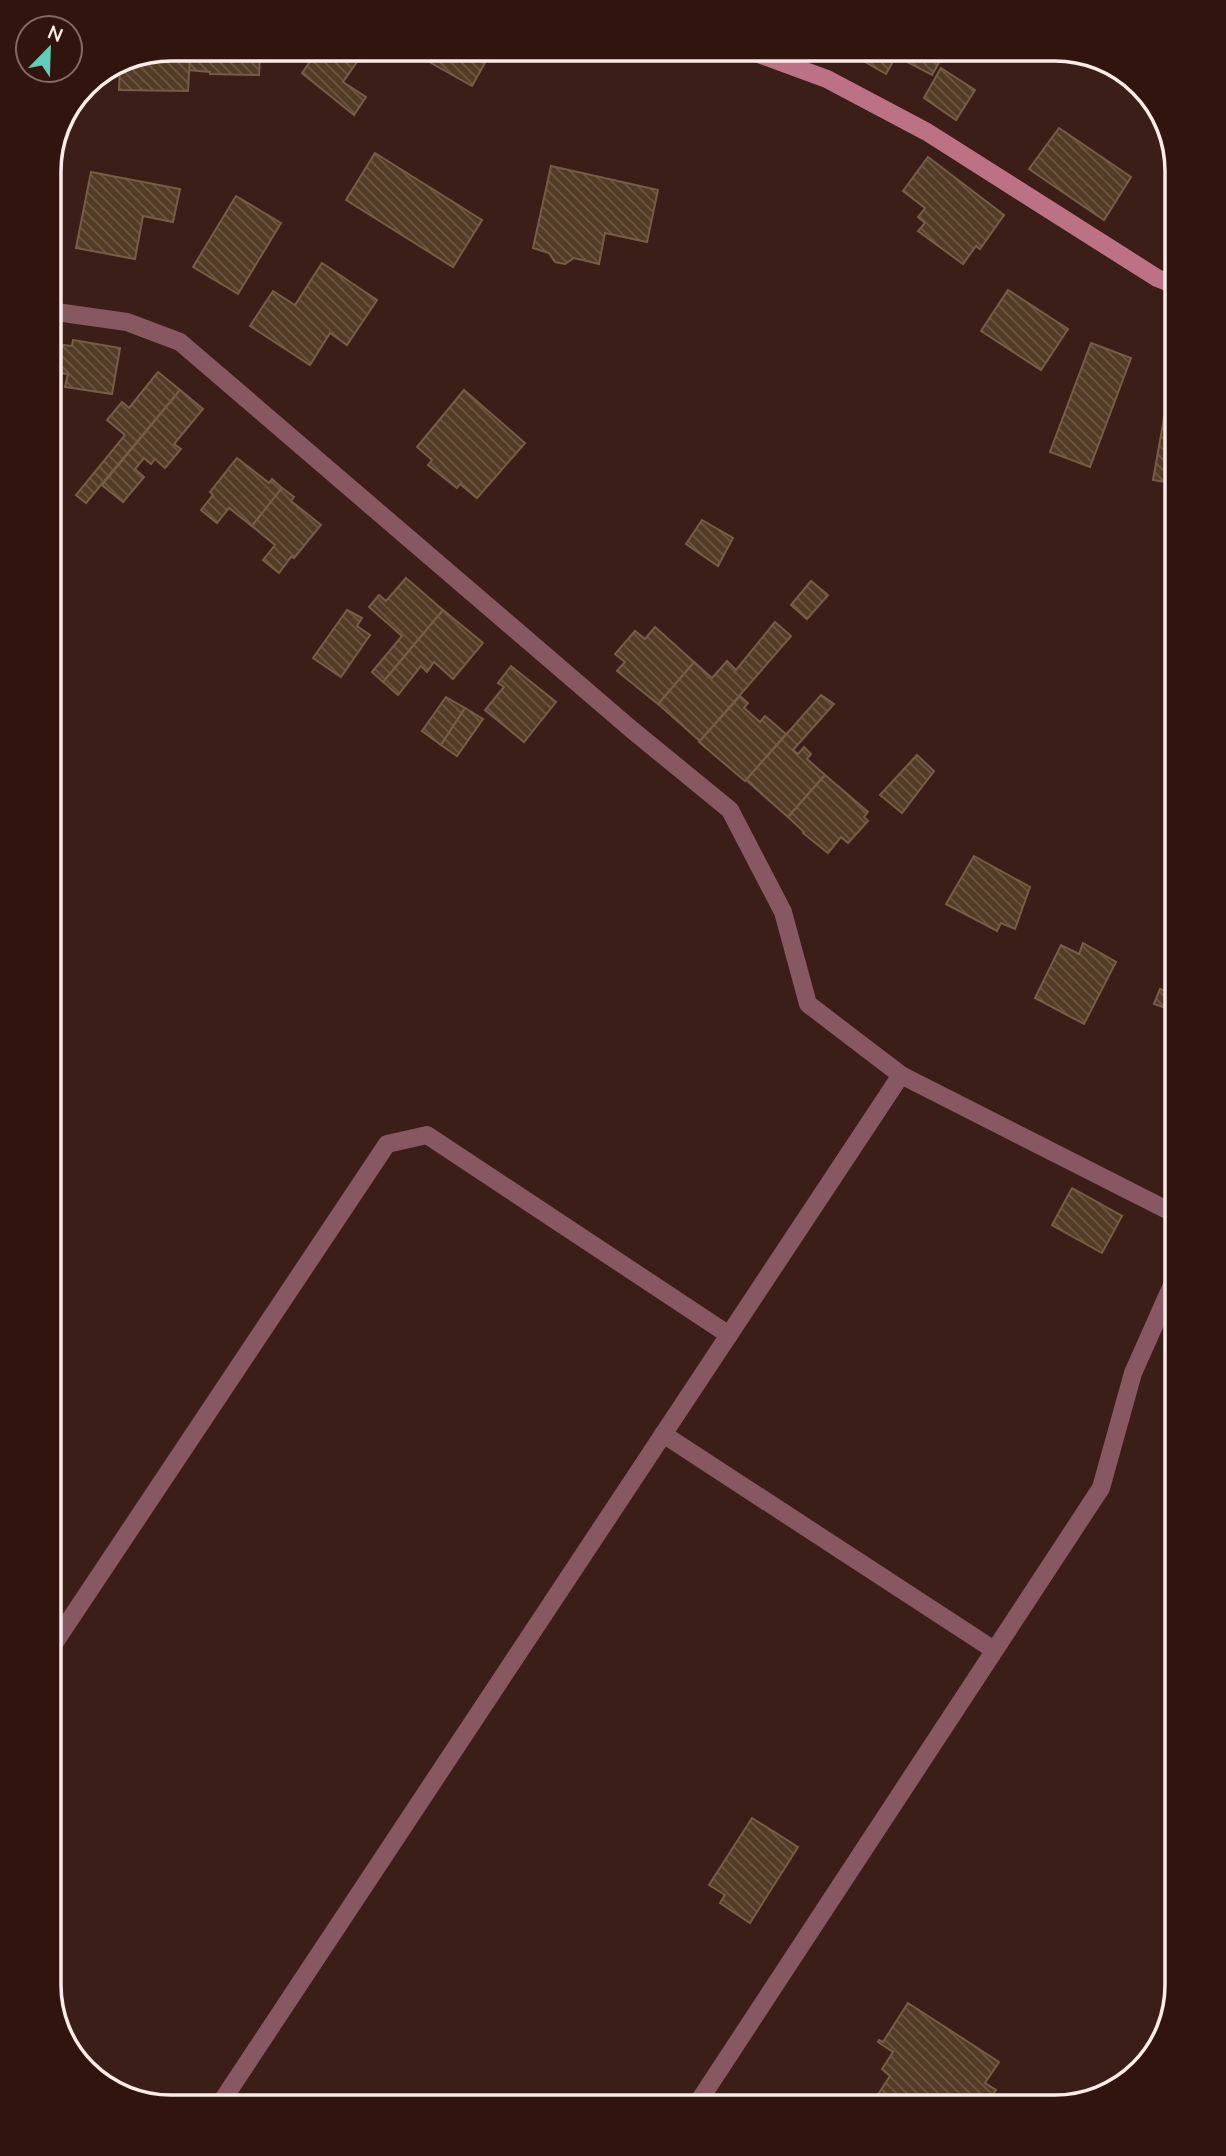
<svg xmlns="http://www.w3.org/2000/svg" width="1226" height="2156" viewBox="0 0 1226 2156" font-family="'Nunito Sans',sans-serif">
	<defs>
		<pattern id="building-back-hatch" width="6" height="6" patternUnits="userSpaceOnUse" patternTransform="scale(1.75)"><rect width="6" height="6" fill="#533b25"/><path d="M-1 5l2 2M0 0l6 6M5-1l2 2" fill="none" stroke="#6d5845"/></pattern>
	</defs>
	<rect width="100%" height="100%" fill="#3c1e18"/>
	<g fill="url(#building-back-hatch)" stroke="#775d46" stroke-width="2">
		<path d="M946,50L932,75L896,56L886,74L846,51Z"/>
		<path d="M417,55H481L487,59L472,86Z"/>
		<path d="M314,56H361L343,82L366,97L354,115L302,73Z"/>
		<path d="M260,57L259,75L210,74V72L189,70L190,58Z"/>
		<path d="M125,58H190L188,91L119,90L120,62Z"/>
		<path d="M941,68L975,90L956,120L924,98Z"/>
		<path d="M1059,128L1131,177L1104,220L1029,169Z"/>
		<path d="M375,153L482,220L453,267L346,200Z"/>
		<path d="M928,157L1004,215L980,249L976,246L963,264L918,231L925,223L918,217L925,208L903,191Z"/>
		<path d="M551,166L658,190L647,242L605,233L599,264L574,258L565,264L555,262L549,253L533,248Z"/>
		<path d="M91,172L180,189L173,222L143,216L135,259L76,248Z"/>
		<path d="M236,196L281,223L238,294L193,267Z"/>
		<path d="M322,263L377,300L347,345L330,333L310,365L250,326L273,291L295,305Z"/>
		<path d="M1008,290L1068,329L1041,370L981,331Z"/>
		<path d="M73,340L120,348L112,394L65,387L68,374L53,372L51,367L63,345L72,346Z"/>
		<path d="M1091,343L1131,358L1090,467L1050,452Z"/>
		<path d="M158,372L180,390L86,503L76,495L125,435L107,420L122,402L129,408Z"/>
		<path d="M180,390L203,409L174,444L181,449L165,468L155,459L151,464L144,458L135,469L144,477L123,502L102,485Z"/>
		<path d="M464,390L525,443L477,498L460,484L457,488L428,465L432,460L417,447Z"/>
		<path d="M1169,390L1177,391V484L1153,480Z"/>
		<path d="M237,458L269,483L272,479L282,488L252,526L229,508L217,523L201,510L213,495L210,492Z"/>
		<path d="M282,488L294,497L291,501L321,525L294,558L291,557L279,573L263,560L275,545L252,526Z"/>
		<path d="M702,520L733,538L718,566L686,544Z"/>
		<path d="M406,578L443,610L383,682L372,672L402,636L369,607L379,595L386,601Z"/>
		<path d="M811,581L828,595L807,619L791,605Z"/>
		<path d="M347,610L362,618L357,626L370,635L341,677L313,658Z"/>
		<path d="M443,610L483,643L453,679L434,662L427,672L421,666L398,695L383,682Z"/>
		<path d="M775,622L791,636L700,741L658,704L694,662L712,678L727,661L736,670Z"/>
		<path d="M655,627L694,662L658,704L617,671L625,662L615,654L635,631L645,639Z"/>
		<path d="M511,666L556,702L524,742L485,710L504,687L498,683Z"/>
		<path d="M821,695L834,704L793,750L798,754L804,747L811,754L807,759L825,775L788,817L746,780Z"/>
		<path d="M740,696L748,703L744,708L760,722L765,716L786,734L745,781L699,742Z"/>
		<path d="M446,697L465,708L441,745L422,731Z"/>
		<path d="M465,708L483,719L457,756L441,745Z"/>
		<path d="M917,755L934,771L902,813L880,795Z"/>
		<path d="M825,775L868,812L864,817L868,821L848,843L841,837L828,853L803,833L804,832L788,817Z"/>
		<path d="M974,856L1030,887L1015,929L1001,923L997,931L946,904Z"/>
		<path d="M1083,943L1116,962L1084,1024L1035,998L1061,945L1079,954Z"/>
		<path d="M1160,989L1177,995V1012L1154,1004Z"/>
		<path d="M1072,1188L1122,1216L1102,1253L1052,1225Z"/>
		<path d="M752,1818L798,1847L750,1923L720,1903L725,1895L709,1885Z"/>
		<path d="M908,2003L999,2062L985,2083L996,2090L984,2107H960L949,2100L944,2107H939L931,2102L928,2107H870L890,2076L882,2069L893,2052L878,2042L879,2040L883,2042Z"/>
	</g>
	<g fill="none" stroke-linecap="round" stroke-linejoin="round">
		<path stroke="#875762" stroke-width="18" d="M663,1434L994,1650"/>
		<g stroke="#875762" stroke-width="18">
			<path d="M49,311L127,322L180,342L631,729L730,810L783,912L808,1004L901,1075L1177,1215"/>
			<path d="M49,1651L387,1144L427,1135L729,1335"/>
			<path d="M218,2107L901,1075"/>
			<path d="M695,2107L1101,1488L1133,1373L1177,1274"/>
		</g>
		<path stroke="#bc7184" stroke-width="18" d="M753,52L827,79L927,132L1157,278L1177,286"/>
	</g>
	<path d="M0 0H1226V2156H0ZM171 61H1055A110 110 0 0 1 1165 171V1985A110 110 0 0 1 1055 2095H171A110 110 0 0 1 61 1985V171A110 110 0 0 1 171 61Z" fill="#31140e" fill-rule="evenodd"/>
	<path fill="none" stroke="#fdece8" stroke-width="3.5" d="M171 61H1055A110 110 0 0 1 1165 171V1985A110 110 0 0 1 1055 2095H171A110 110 0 0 1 61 1985V171A110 110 0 0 1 171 61Z"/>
	<g transform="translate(49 49) rotate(23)"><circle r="33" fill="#31140e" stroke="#836a65" stroke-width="2"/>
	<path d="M0-5L12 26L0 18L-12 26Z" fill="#5eceb8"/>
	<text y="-10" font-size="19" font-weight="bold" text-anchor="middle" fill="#fdece8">N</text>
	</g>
</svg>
